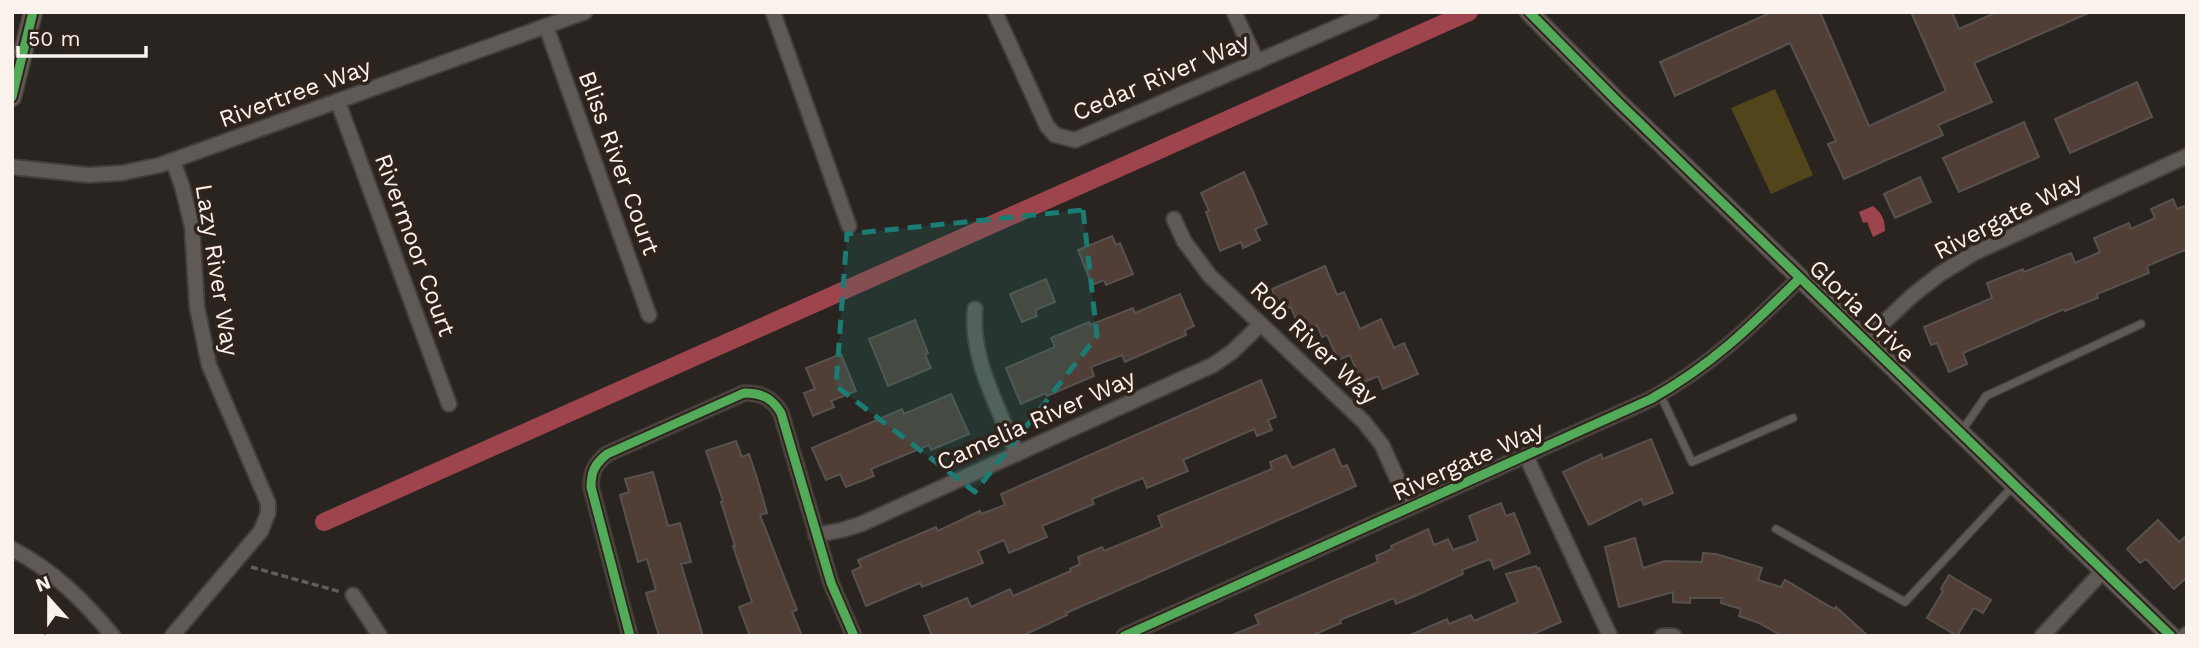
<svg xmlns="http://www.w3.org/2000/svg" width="2199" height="648" viewBox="0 0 2199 648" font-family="'Work Sans',sans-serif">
	<rect width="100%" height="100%" fill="#2a2420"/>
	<path fill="#52441b" d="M1775,89L1813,175L1771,194L1731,108Z"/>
	<path fill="#9e444c" d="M1873,206C1882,213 1885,220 1885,231L1873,237L1867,222L1863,223L1859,212Z"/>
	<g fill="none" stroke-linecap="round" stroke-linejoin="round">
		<path stroke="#9e444c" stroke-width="18" d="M324,522L1469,12"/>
	</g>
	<g fill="#513e37" stroke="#58524f" stroke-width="2">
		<path d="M1772,12H1820L1869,126L1946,91L1911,12H1952L1959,29L1997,12H2091L1974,63L1992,102L1938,125L1943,135L1844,179L1828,144L1836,141L1790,43L1675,96L1660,62Z"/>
		<path d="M2137,82L2152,117L2070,153L2055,119Z"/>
		<path d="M2024,122L2039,157L1959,192L1943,158Z"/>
		<path d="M1244,172L1267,224L1255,229L1260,240L1243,248L1241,242L1220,251L1206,212L1209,211L1201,193Z"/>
		<path d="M1920,177L1931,202L1895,218L1884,194Z"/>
		<path d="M2173,199L2177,209L2187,205V249L2147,266L2149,273L2097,294L2098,298L2065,311L2064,309L1963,353L1967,364L1949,372L1937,343L1931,345L1924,327L1992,298L1987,283L2023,269L2024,272L2071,253L2075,263L2100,252L2094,238L2129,223L2131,229L2155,218L2151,209Z"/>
		<path d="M1112,236L1116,245L1120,243L1133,274L1106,285L1104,280L1092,285L1078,250Z"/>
		<path d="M1325,266L1337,295L1344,292L1360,329L1381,319L1394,348L1404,343L1418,374L1383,389L1378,376L1362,383L1350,355L1338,360L1327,335L1322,337L1317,325L1301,332L1291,307L1281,311L1272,289Z"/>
		<path d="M1046,279L1055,302L1035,310L1037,316L1022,322L1010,294Z"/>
		<path d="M1180,294L1194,326L1185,330L1186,335L1125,362L1122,355L1091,367L1094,376L1047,396L1046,393L1021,404L1006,368L1055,347L1051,338L1089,322L1090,325L1133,308L1135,313Z"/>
		<path d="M915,320L928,353L925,355L931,368L888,386L869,339Z"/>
		<path d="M841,354L856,391L831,401L834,407L813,416L804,393L815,389L806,368Z"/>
		<path d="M1261,380L1276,417L1268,420L1272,430L1257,436L1254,429L1183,460L1188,471L1147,488L1143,478L1092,499L1094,504L1042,526L1047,537L1009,553L1004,540L978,551L983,563L922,587L920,583L866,606L852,571L861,567L858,560L936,527L938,531L980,511L981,514L1005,505L1001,494Z"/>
		<path d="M951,394L969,434L931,450L929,445L871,469L874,476L846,487L840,474L826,480L812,448L902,409L904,414Z"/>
		<path d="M1651,439L1673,493L1644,505L1641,499L1589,525L1563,472L1601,454L1603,459Z"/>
		<path d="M736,441L742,457L749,454L757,478L767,513L760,515L797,610L792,612L802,636H750L739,607L752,602L733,546H735L721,502L723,501L706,451Z"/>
		<path d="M1334,449L1342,467L1347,465L1356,486L1066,613L1067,615L1022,636H932L924,616L967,598L971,607L1010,589L1013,596L1071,571L1070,569L1080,564L1078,557L1102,547L1104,551L1162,527L1158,516L1272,469L1270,462L1286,455L1292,468Z"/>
		<path d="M653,472L668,526L680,523L691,562L681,564L703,636H659L646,593L656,590L647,559L638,562L620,495L629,492L625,479Z"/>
		<path d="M1501,503L1506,516L1514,513L1530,553L1494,569L1490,559L1462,570L1463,574L1415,596L1396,604L1394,598L1340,620L1341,623L1311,636H1230L1259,624L1255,615L1378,562L1376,556L1392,549L1391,546L1428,529L1434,545L1448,539L1453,550L1478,541L1469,516Z"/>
		<path d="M2158,520L2179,542L2187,535V577L2174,589L2146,559L2140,563L2127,549Z"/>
		<path d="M1635,538L1643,568L1665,561L1702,562L1703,553L1716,554L1762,568L1758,580L1781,587L1785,580L1834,609L1836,607L1868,636H1782L1759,623L1739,616L1741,609L1721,603L1722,598H1690V603L1673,602V592L1619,607L1605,547Z"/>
		<path d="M1536,566L1537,569L1539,568L1561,622L1529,636H1408L1447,619L1449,624L1471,615L1474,621L1518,602L1506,574Z"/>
		<path d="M1949,575L1991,600L1983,613L1974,608L1957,636L1927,618L1943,591L1941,589Z"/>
	</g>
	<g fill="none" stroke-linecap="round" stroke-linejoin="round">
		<defs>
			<g id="service">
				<path d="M1660,394L1692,462L1793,418"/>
				<path d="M1961,432L1986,396L2141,324"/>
				<path d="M1776,529L1905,602L2014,485"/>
			</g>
			<g id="minor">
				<path d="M773,12L849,226"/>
				<path d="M995,12L1047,126L1055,135L1075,140L1372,12"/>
				<path d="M1234,12L1257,62"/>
				<path d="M546,26L649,315"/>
				<path d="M338,102L449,404"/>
				<path d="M12,167L88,175L122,173L160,165L585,12"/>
				<path d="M1174,219L1184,241L1210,276L1364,422L1382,445L1410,507"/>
				<path d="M975,309C970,359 999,408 1017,454"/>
				<path d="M1865,340L1913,295L1940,274L1974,253L2187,156"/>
				<path d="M1526,456L1610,636"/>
				<path d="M816,535L842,530L861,524L1213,365L1232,352L1261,324"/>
				<path d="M12,549C53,570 84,601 113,636"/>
				<path d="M353,595L380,636"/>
				<path d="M172,636L261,531L268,513V503L209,365L197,307L192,226L182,186L173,161"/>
				<path d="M630,636L591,487C591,471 595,464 607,454L744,393C762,393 772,398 781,413L831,583L854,636"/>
				<path d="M1124,636L1651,399C1713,364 1750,327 1800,278"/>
				<path d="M1662,636H1674"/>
				<path d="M2042,636L2103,571"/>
				<path d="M2185,636L2187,634"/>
			</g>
			<g id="tertiary">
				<path d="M1529,12L1617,101L2171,636"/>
				<path d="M12,97L33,12"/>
			</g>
		</defs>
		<use href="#service" stroke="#443e3b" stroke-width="10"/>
		<use href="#minor" stroke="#443e3b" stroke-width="18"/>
		<use href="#tertiary" stroke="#443e3b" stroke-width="21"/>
		<path stroke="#615d5a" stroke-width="3.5" stroke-dasharray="7 3.5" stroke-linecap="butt" d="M251,567L341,592"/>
		<use href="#service" stroke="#605a56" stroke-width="7"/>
		<use href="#minor" stroke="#605a56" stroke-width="14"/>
		<use href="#tertiary" stroke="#605a56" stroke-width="18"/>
		<defs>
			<g id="cycleway">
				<path d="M1529,12L1617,101L2171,636"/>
				<path d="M12,97L33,12"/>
				<path d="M630,636L591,487C591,471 595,464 607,454L744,393C762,393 772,398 781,413L831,583L854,636"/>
				<path d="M1124,636L1651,399C1713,364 1750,327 1800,278"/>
			</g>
		</defs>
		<use href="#cycleway" stroke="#2f231b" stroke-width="13"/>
		<use href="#cycleway" stroke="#51ab58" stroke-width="9"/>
	</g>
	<path fill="#1b7c74" fill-opacity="0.2" stroke="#1b7c74" stroke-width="5" stroke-dasharray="14 9" stroke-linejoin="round" d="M1083,210L1097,336L975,492L836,386L847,234Z"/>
	<g text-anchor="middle" stroke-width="7" stroke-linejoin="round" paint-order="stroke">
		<g font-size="24" fill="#faf2ed" stroke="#2f231b">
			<text transform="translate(1161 77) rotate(-23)" y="8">Cedar River Way</text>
			<text transform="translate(295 93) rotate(-20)" y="8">Rivertree Way</text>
			<text transform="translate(619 163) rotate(70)" y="8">Bliss River Court</text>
			<text transform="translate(2008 216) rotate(-27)" y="8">Rivergate Way</text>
			<text transform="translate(415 245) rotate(70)" y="8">Rivermoor Court</text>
			<text transform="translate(217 270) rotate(81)" y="8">Lazy River Way</text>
			<text transform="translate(1862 311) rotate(44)" y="8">Gloria Drive</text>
			<text transform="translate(1314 343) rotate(44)" y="8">Rob River Way</text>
			<text transform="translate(1036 420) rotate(-24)" y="8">Camelia River Way</text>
			<text transform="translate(1468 461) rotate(-24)" y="8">Rivergate Way</text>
		</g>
	</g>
	<rect width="2199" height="648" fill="none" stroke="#faf2ed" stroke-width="28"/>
	<g transform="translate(49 599) rotate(339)" stroke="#2f231b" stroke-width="5" paint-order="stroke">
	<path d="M0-5L12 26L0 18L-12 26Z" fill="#faf2ed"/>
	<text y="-10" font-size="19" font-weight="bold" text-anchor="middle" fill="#faf2ed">N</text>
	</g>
	<path d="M18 46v10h128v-10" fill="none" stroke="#faf2ed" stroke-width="3.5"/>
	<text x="28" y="46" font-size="21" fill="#faf2ed" stroke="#2f231b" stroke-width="5" paint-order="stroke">50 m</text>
</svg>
